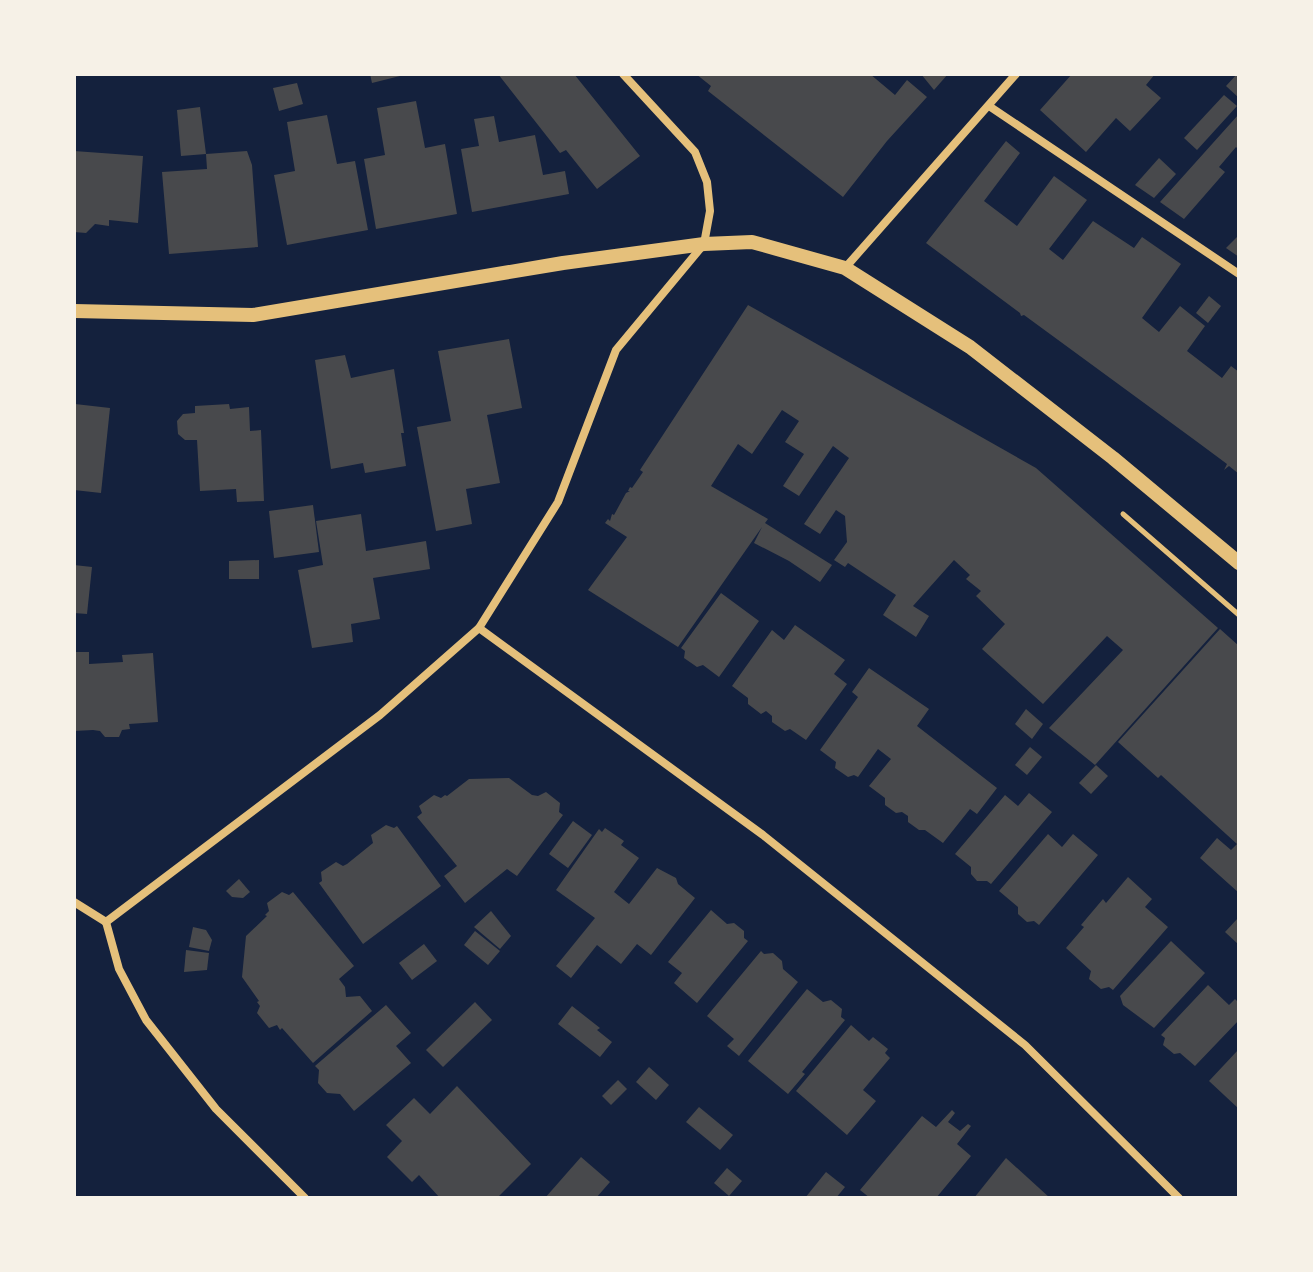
<svg xmlns="http://www.w3.org/2000/svg" width="1313" height="1272" viewBox="0 0 1313 1272" font-family="'Source Sans 3',sans-serif">
	<rect width="100%" height="100%" fill="#14213d"/>
	<g fill="#48494c">
		<path d="M370,74H404V75L372,83Z"/>
		<path d="M498,74H574L640,156L597,189L566,150L560,153Z"/>
		<path d="M696,74H870L895,95L907,80L927,97L887,141L843,197L708,91L711,86Z"/>
		<path d="M921,74H948L934,90Z"/>
		<path d="M1072,74H1155L1146,85L1161,98L1130,131L1116,118L1086,152L1040,110Z"/>
		<path d="M1237,74H1239V98L1226,86Z"/>
		<path d="M297,83L303,104L279,111L273,88Z"/>
		<path d="M1224,95L1237,106L1197,150L1184,138Z"/>
		<path d="M416,101L425,148L445,144L457,214L376,229L364,159L385,155L377,108Z"/>
		<path d="M200,107L206,154L181,156L177,110Z"/>
		<path d="M1239,114V150L1236,147L1219,167L1225,172L1184,219L1160,202Z"/>
		<path d="M327,115L337,164L355,161L368,230L287,245L274,175L295,171L287,122Z"/>
		<path d="M494,116L499,142L535,135L543,175L565,171L569,194L472,212L461,149L479,146L474,119Z"/>
		<path d="M1006,141L1020,153L984,201L1017,226L1054,176L1087,200L1049,249L1063,260L1093,221L1134,248L1142,237L1181,264L1142,318L1159,332L1180,306L1205,326L1187,351L1222,378L1231,366L1239,372V474L1229,466L1224,470L1227,464L1196,441L1024,315L1021,316L1020,313L926,243Z"/>
		<path d="M74,151L143,156L138,223L109,220V226L95,224L86,233L74,232Z"/>
		<path d="M247,151L252,165L258,247L169,254L162,172L207,169L206,154Z"/>
		<path d="M1159,158L1176,174L1154,198L1135,185Z"/>
		<path d="M1239,235V257L1226,248Z"/>
		<path d="M1209,296L1221,306L1208,323L1196,313Z"/>
		<path d="M748,305L1036,468L1218,628L1095,765L1049,728L1123,650L1107,636L1043,704L982,649L1005,624L976,596L981,591L966,579L970,575L954,560L913,606L929,616L916,637L883,615L896,595L848,563L845,567L834,560L847,542L845,516L836,510L820,534L804,524L849,458L833,446L799,496L783,486L804,454L785,442L799,421L782,410L752,454L738,444L711,486L768,519L765,523L832,565L820,582L789,561L754,543L762,527L678,647L588,590L627,537L605,523L608,519L610,521L612,514L614,515L626,493L630,491H628L630,487L632,488L643,472L640,470Z"/>
		<path d="M509,339L522,408L487,415L500,483L466,489L472,524L436,531L417,427L451,421L438,351Z"/>
		<path d="M345,355L351,378L394,369L404,433H401L406,466L365,473L363,463L331,469L315,360Z"/>
		<path d="M75,404L110,408L101,493L74,490Z"/>
		<path d="M229,404L230,409L249,407L250,431L261,430L264,501L237,502L236,489L200,491L197,440H185L178,434L177,421L183,414L195,413V406Z"/>
		<path d="M313,505L319,552L274,558L269,511Z"/>
		<path d="M361,514L366,551L426,541L430,569L373,578L380,619L351,624L353,642L312,648L298,570L323,565L316,521Z"/>
		<path d="M259,560V579H229V561Z"/>
		<path d="M74,565L92,567L87,614L74,613Z"/>
		<path d="M721,593L759,621L719,677L703,665L697,667L684,658L685,651L681,648Z"/>
		<path d="M795,625L845,660L834,674L847,684L806,740L790,729L785,731L772,722V716L766,711L761,714L748,704V698L732,686L772,630L784,640Z"/>
		<path d="M1220,629L1239,646V893L1200,858L1217,838L1231,850L1237,844L1161,775L1158,778L1118,742Z"/>
		<path d="M74,652H89V664L123,662L122,655L153,653L158,722L129,724L130,729L122,730L119,737H105L100,731L93,730L74,731Z"/>
		<path d="M869,668L929,709L917,726L997,788L977,814L970,809L943,843L925,830H919L908,822V816L902,812L896,813L885,805V798L869,786L891,759L878,749L858,777L854,775L848,777L835,768L836,762L820,750L858,697L852,692Z"/>
		<path d="M1026,709L1043,724L1032,739L1015,724Z"/>
		<path d="M1030,747L1042,757L1027,775L1015,765Z"/>
		<path d="M1096,765L1108,776L1091,794L1079,783Z"/>
		<path d="M509,778L532,795L538,796L546,792L560,803L559,812L563,815L517,876L507,869L465,903L444,876L457,866L417,817L422,813L419,806L434,795L441,798L445,795L447,796L469,779Z"/>
		<path d="M1029,793L1052,812L991,884L987,881H977L971,874V867L955,854L1005,795L1018,806Z"/>
		<path d="M573,821L592,835L568,868L549,854Z"/>
		<path d="M386,825L394,828L397,826L441,886L363,944L319,883L322,881L321,872L336,862L343,866L347,864L373,843L371,835Z"/>
		<path d="M605,828L624,841L621,845L639,858L614,892L629,904L657,868L676,878L678,884L695,898L651,955L637,944L621,964L597,945L571,978L556,966L595,918L556,890L599,829L602,832Z"/>
		<path d="M1048,834L1062,847L1073,834L1098,855L1039,925L1034,921L1027,922L1018,914V907L999,891Z"/>
		<path d="M1128,877L1152,899L1145,907L1168,927L1113,990L1109,987L1101,989L1089,979L1091,971L1066,948L1084,927L1081,925L1103,899L1106,903Z"/>
		<path d="M239,879L250,892L243,898L232,897L226,891Z"/>
		<path d="M282,892L289,895L293,892L354,966L339,979L345,987L346,997L360,996L372,1011L313,1063L282,1028L280,1030L277,1025L269,1028L257,1013L260,1006L257,1002L259,1001L242,977L246,936L267,916L265,915L269,911L267,903Z"/>
		<path d="M711,910L727,924L734,923L744,931V938L748,941L697,1003L674,983L682,973L668,962Z"/>
		<path d="M491,911L511,936L500,949L474,927Z"/>
		<path d="M1239,917V945L1225,932Z"/>
		<path d="M193,927L206,930L212,940L209,951L189,947Z"/>
		<path d="M475,931L500,951L488,965L464,945Z"/>
		<path d="M1171,941L1205,973L1154,1028L1123,1005L1120,996Z"/>
		<path d="M424,944L437,961L412,980L399,963Z"/>
		<path d="M186,950L209,953L207,970L184,972Z"/>
		<path d="M761,951L764,954L773,953L782,961L783,969L798,982L739,1056L727,1046L734,1039L707,1016Z"/>
		<path d="M1208,985L1229,1005L1235,999L1239,1003V1020L1195,1066L1180,1053L1174,1054L1163,1045L1165,1038L1161,1035Z"/>
		<path d="M807,989L823,1002L831,1000L842,1009L841,1017L845,1020L802,1072L805,1074L788,1094L748,1061Z"/>
		<path d="M475,1002L492,1020L443,1067L426,1050Z"/>
		<path d="M386,1005L411,1033L396,1046L411,1063L354,1111L340,1094L327,1093L318,1083L319,1070L315,1066Z"/>
		<path d="M572,1006L600,1028L597,1030L612,1042L600,1057L558,1024Z"/>
		<path d="M851,1025L869,1041L873,1037L888,1049L885,1053L890,1058L863,1090L876,1101L847,1135L796,1091Z"/>
		<path d="M1239,1049V1109L1209,1081Z"/>
		<path d="M649,1067L669,1085L656,1100L636,1082Z"/>
		<path d="M618,1080L627,1089L611,1105L602,1096Z"/>
		<path d="M457,1086L531,1164L497,1198H440L419,1175L412,1182L387,1157L402,1141L386,1125L414,1098L430,1114Z"/>
		<path d="M699,1107L733,1135L720,1150L686,1122Z"/>
		<path d="M952,1110L955,1113L948,1122L960,1131L968,1124L971,1126L957,1144L971,1156L936,1198H870L860,1190L922,1116L936,1127Z"/>
		<path d="M581,1157L610,1182L596,1198H545Z"/>
		<path d="M1006,1158L1050,1198H974Z"/>
		<path d="M727,1168L742,1181L729,1196L714,1183Z"/>
		<path d="M826,1172L845,1187L836,1198H805Z"/>
	</g>
	<g fill="none" stroke-linecap="round" stroke-linejoin="round">
		<path stroke="#e5c07b" stroke-width="5" d="M1123,514L1239,615"/>
		<g stroke="#e5c07b" stroke-width="8">
			<path d="M989,106L1239,274"/>
			<path d="M845,268L1016,74"/>
			<path d="M479,628L763,835L1025,1045L1179,1198"/>
			<path d="M74,902L106,922"/>
			<path d="M106,922L380,715L479,628L558,502L616,350L704,244L710,211L707,182L695,152L623,74"/>
			<path d="M106,922L119,969L146,1020L216,1109L305,1198"/>
		</g>
		<path stroke="#e5c07b" stroke-width="14" d="M74,311L253,315L563,263L704,244L752,242L845,268L970,347L1113,458L1239,563"/>
	</g>
	<rect width="1313" height="1272" fill="none" stroke="#f6f1e7" stroke-width="152"/>
</svg>
